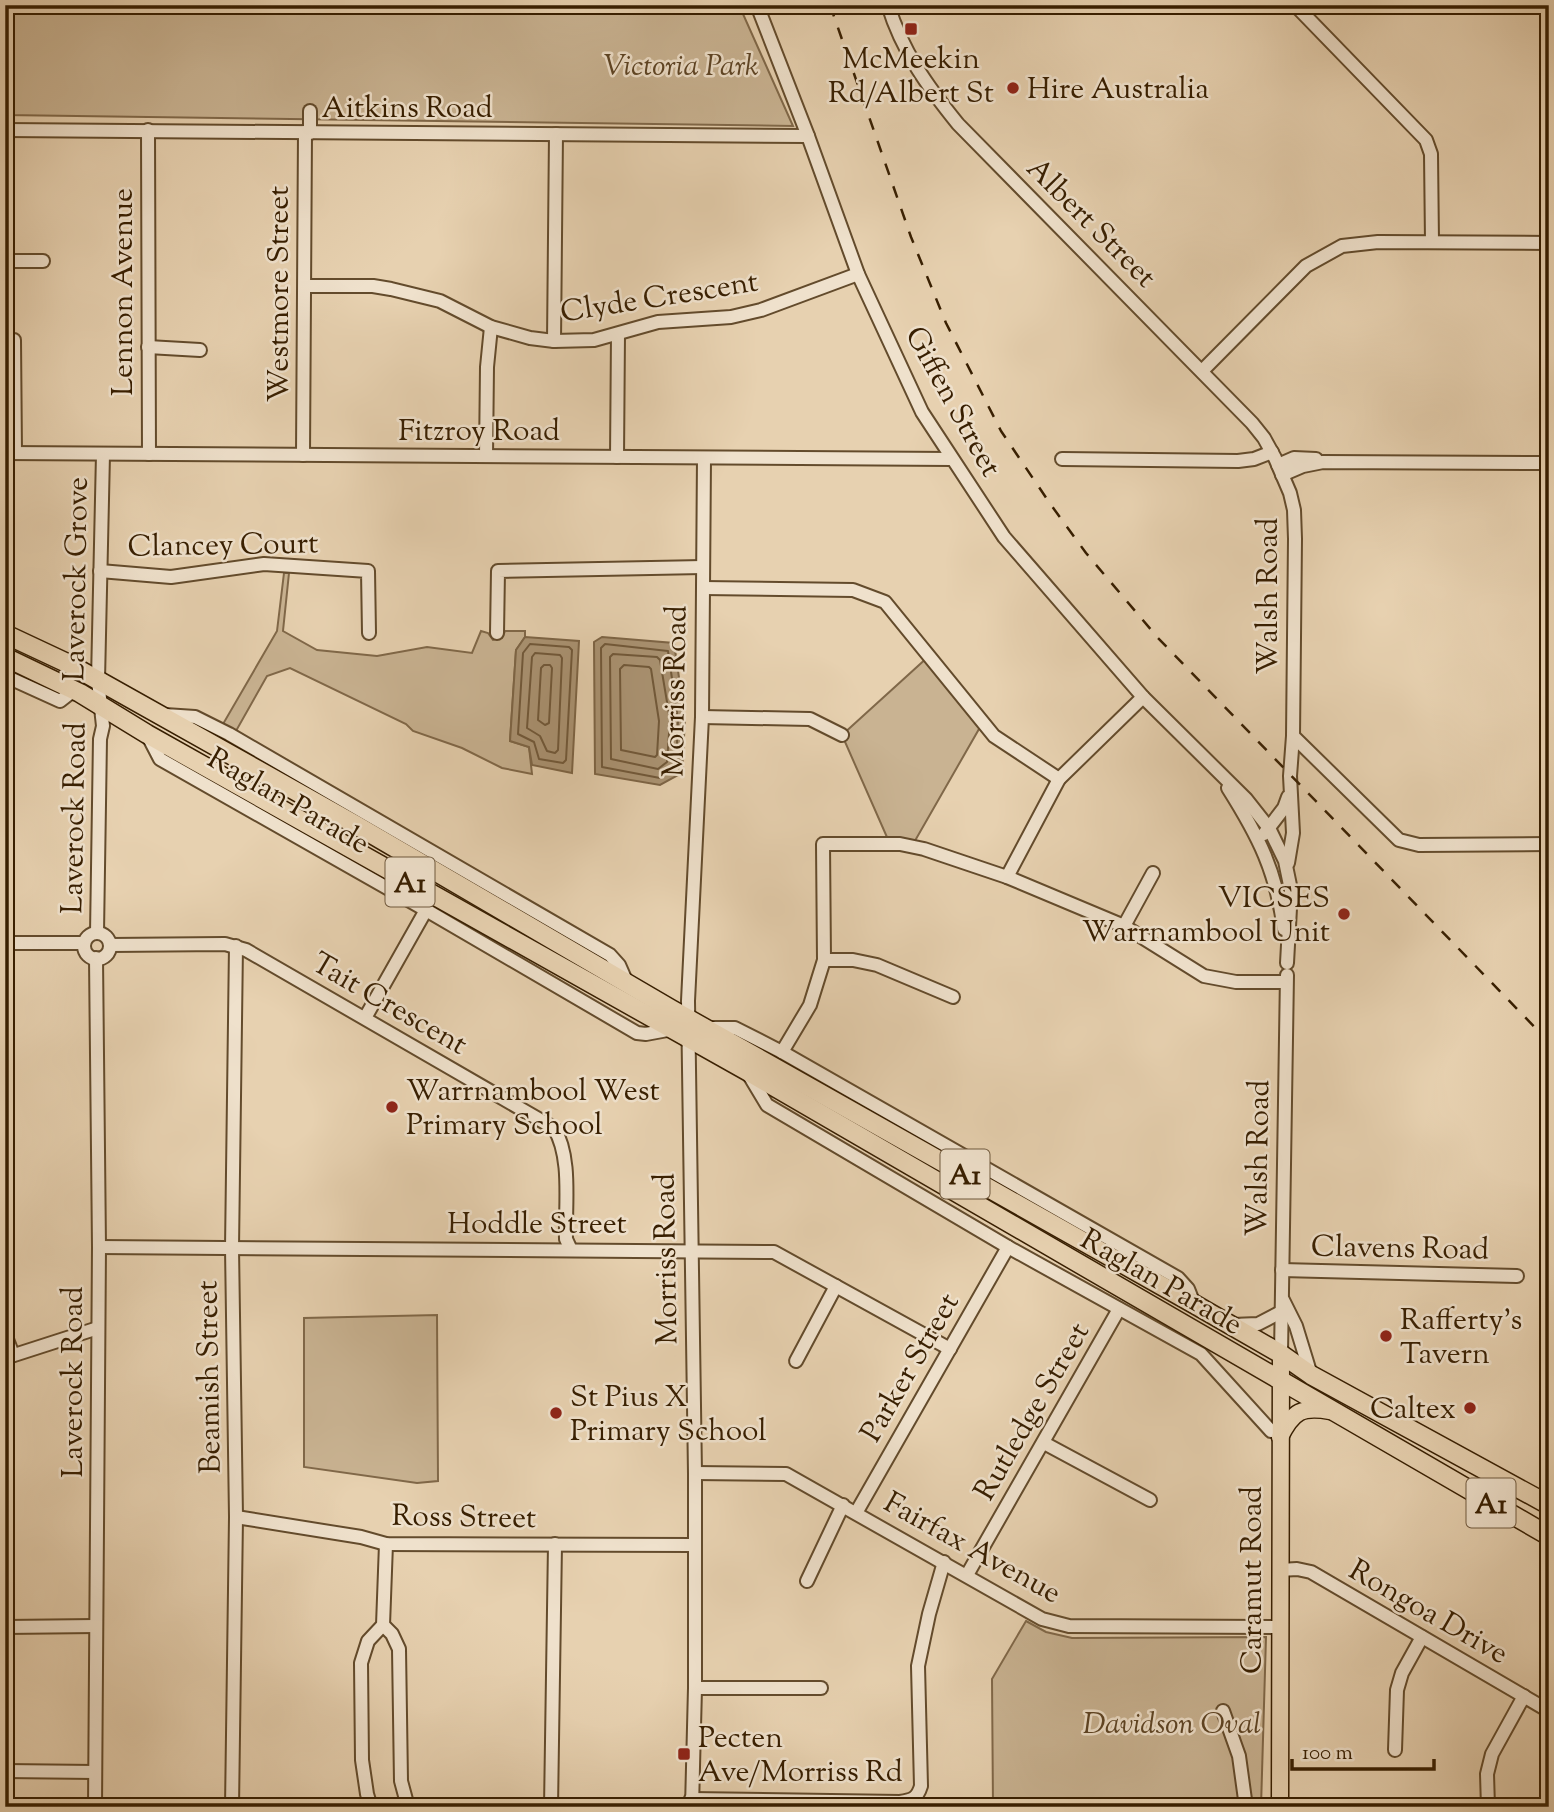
<svg xmlns="http://www.w3.org/2000/svg" width="1554" height="1812" viewBox="0 0 1554 1812" font-family="'Sorts Mill Goudy',serif">
	<rect width="100%" height="100%" fill="#e7d1b0"/>
	<filter id="stains"><feTurbulence type="fractalNoise" baseFrequency=".00286" numOctaves="4"/><feColorMatrix values="0 0 0 0 .2 0 0 0 0 .09 0 0 0 0 .02 0 0 0 .5 -.17"/></filter>
	<radialGradient id="worn" r=".72"><stop offset=".6" stop-color="#630" stop-opacity="0"/><stop offset="1" stop-color="#630" stop-opacity=".3"/></radialGradient>
	<g fill="#c9b392" stroke="#806849" stroke-width="2">
		<path d="M5,5H739L793,126L5,115Z"/>
		<path d="M284,573H289L283,631L317,650L377,656L427,647L472,653L481,631L488,633L493,640L502,638L505,631H525V637L516,650L510,741L529,747L532,774L502,768L462,748L413,731L406,724L290,668L267,676L236,731L223,724L277,631Z"/>
		<path d="M929,656L983,722L912,846L890,844L842,735Z"/>
		<path d="M437,1315L438,1481L417,1483L304,1467V1318Z"/>
		<path d="M1026,1621L1046,1632L1072,1638L1266,1637L1261,1807H993L992,1679Z"/>
	</g>
	<g fill="#ab9474" stroke="#7d6546" stroke-width="2">
		<path d="M525,637L579,641L572,773L532,765L529,747L510,741L516,650Z"/>
		<path d="M602,637L674,643L685,719L682,773L660,785L595,774L594,642Z"/>
	</g>
	<g fill="none" stroke-linecap="round" stroke-linejoin="round">
		<g stroke="#71593a" stroke-width="2">
			<path d="M530,644L569,647L572,650L566,760L563,763L539,759L534,742L518,734L523,653Z"/>
			<path d="M605,644L668,651L678,720L676,767L660,778L602,767L601,648Z"/>
			<path d="M535,653L560,655L562,658L558,750L555,753L547,751L540,736L527,728L532,657Z"/>
			<path d="M613,654L657,657L660,660L670,720L667,762L658,769L611,759L610,657Z"/>
			<path d="M544,665H550L552,668L549,723L545,725L538,720L541,668Z"/>
			<path d="M624,665L649,667L651,669L659,721L657,755L655,757L621,750L620,669Z"/>
		</g>
		<defs>
			<g id="minor">
				<path d="M757,5L808,136L858,274L922,412L1004,537L1143,697L1246,799L1269,828L1285,861L1291,890L1287,963"/>
				<path d="M888,5C902,51 928,87 958,124L1252,423L1264,438L1275,458L1290,493L1294,510L1295,539L1293,736L1290,776L1293,833L1288,863"/>
				<path d="M1295,5L1426,140L1431,154L1432,242"/>
				<path d="M310,111V133"/>
				<path d="M5,130L808,136"/>
				<path d="M148,130L149,454"/>
				<path d="M5,261H43"/>
				<path d="M305,286H373L391,289L440,301L491,327L530,338L554,341L594,340L658,322L731,317L761,310L858,274"/>
				<path d="M14,340L15,453"/>
				<path d="M554,341L556,134"/>
				<path d="M148,347L200,350"/>
				<path d="M1202,371L1306,266L1342,246L1378,242L1549,243"/>
				<path d="M5,453L952,459"/>
				<path d="M303,455L305,132"/>
				<path d="M486,456L487,367L491,327"/>
				<path d="M617,457L618,334"/>
				<path d="M1062,459L1238,461L1254,459L1272,452"/>
				<path d="M1278,465L1294,458L1316,459"/>
				<path d="M1282,475L1303,466L1323,462L1549,463"/>
				<path d="M100,571L171,577L264,564L368,571L369,633"/>
				<path d="M703,588L853,590L885,602L994,736L1059,779"/>
				<path d="M497,633L498,571L703,567"/>
				<path d="M5,676L60,701L74,690"/>
				<path d="M165,715L195,717L229,734L610,955L619,965L626,981"/>
				<path d="M702,717L810,719L842,735"/>
				<path d="M147,734L160,759L426,910L637,1033L646,1034L673,1029"/>
				<path d="M1293,736L1399,840L1419,845L1549,844"/>
				<path d="M1228,788C1259,837 1276,871 1284,929"/>
				<path d="M1264,834L1284,808L1288,797"/>
				<path d="M1007,877L1059,779L1143,697"/>
				<path d="M1124,926L1153,873"/>
				<path d="M97,933L100,739L103,726L98,680L103,454"/>
				<circle cx="97" cy="946" r="13"/>
				<path d="M5,943H84"/>
				<path d="M110,945L225,944L246,950L554,1128C572,1157 565,1205 566,1239L571,1250"/>
				<path d="M824,960H853L877,965L953,997"/>
				<path d="M365,1018L426,910"/>
				<path d="M707,1028H735L782,1052L1178,1278L1188,1289L1194,1304"/>
				<path d="M782,1052L810,1005L824,960L823,844H900L924,849L1007,877L1124,926L1204,976L1236,982H1286"/>
				<path d="M749,1075L767,1105L1008,1247L1201,1354L1271,1431"/>
				<path d="M99,1247L774,1252L950,1349"/>
				<path d="M1282,1270L1517,1276"/>
				<path d="M1283,1300L1296,1326L1311,1375"/>
				<path d="M1232,1325L1258,1324L1281,1312"/>
				<path d="M5,1334L13,1355"/>
				<path d="M1281,1354L1287,975"/>
				<path d="M5,1358L98,1328"/>
				<path d="M796,1361L836,1286"/>
				<path d="M1044,1443L1150,1500"/>
				<path d="M695,1473L786,1474L1042,1619L1069,1626L1279,1627"/>
				<path d="M856,1513L1008,1247"/>
				<path d="M236,1517L361,1537L386,1544L694,1545"/>
				<path d="M1280,1570L1297,1569L1311,1572L1549,1711"/>
				<path d="M967,1575L1119,1309"/>
				<path d="M807,1581L843,1505"/>
				<path d="M383,1625L392,1634L399,1649L401,1781L408,1807"/>
				<path d="M5,1627L96,1626"/>
				<path d="M695,1688H821"/>
				<path d="M1223,1711L1239,1756L1246,1807"/>
				<path d="M1395,1750L1397,1690L1402,1673L1422,1637"/>
				<path d="M5,1771L95,1772"/>
				<path d="M691,1799L900,1802C912,1800 917,1799 921,1786L918,1666L929,1614L944,1562"/>
				<path d="M95,1807L99,1247L96,958"/>
				<path d="M232,1807L236,1517L232,1248L236,946"/>
				<path d="M371,1807L367,1794L362,1760L361,1663L368,1641L383,1625L386,1544"/>
				<path d="M551,1807L555,1544"/>
				<path d="M692,1807L695,1688V1473L688,1001L702,717L704,458"/>
				<path d="M1488,1807L1487,1774L1492,1754L1524,1696"/>
			</g>
			<g id="major">
				<path d="M1280,1437C1293,1411 1302,1406 1330,1411"/>
				<path d="M1280,1807L1281,1354"/>
			</g>
			<g id="highway">
				<path d="M5,634L69,664L356,825L671,1009L1194,1304L1281,1354L1311,1375L1549,1505"/>
				<path d="M5,657L80,693L147,734L747,1071L1549,1536"/>
			</g>
		</defs>
		<use href="#minor" stroke="#634b2c" stroke-width="16"/>
		<use href="#major" stroke="#371e00" stroke-width="19"/>
		<use href="#highway" stroke="#371e00" stroke-width="21"/>
		<use href="#minor" stroke="#efe1cc" stroke-width="12"/>
		<use href="#major" stroke="#e7d1b0" stroke-width="16"/>
		<use href="#highway" stroke="#e7d1b0" stroke-width="18"/>
		<path stroke="#371e00" stroke-width="2.5" stroke-dasharray="12 12" stroke-linecap="butt" d="M830,5L911,237L946,323L1001,431L1051,505L1086,553L1158,638L1549,1042"/>
	</g>
	<g fill="#8f2418" stroke="#efe1cc" stroke-width="2.5">
		<rect x="904" y="22" width="14" height="14" rx="3.5"/>
		<circle cx="1013" cy="88" r="7"/>
		<circle cx="1344" cy="914" r="7"/>
		<circle cx="392" cy="1107" r="7"/>
		<circle cx="1386" cy="1336" r="7"/>
		<circle cx="1470" cy="1408" r="7"/>
		<circle cx="556" cy="1413" r="7"/>
		<rect x="677" y="1747" width="14" height="14" rx="3.5"/>
	</g>
	<g text-anchor="middle" stroke-width="5" stroke-linejoin="round" paint-order="stroke">
		<g fill="#efe1cc" stroke="#6e583d" stroke-width="2">
			<rect x="385.5" y="857.5" width="49" height="49" rx="5"/>
			<rect x="940.5" y="1149.5" width="49" height="49" rx="5"/>
			<rect x="1466.5" y="1478.5" width="49" height="49" rx="5"/>
		</g>
		<g font-size="28" font-weight="bold" fill="#371e00">
			<text x="410" y="892">A1</text>
			<text x="965" y="1184">A1</text>
			<text x="1491" y="1513">A1</text>
		</g>
		<g font-size="30" fill="#371e00" stroke="#efe1cc" text-anchor="start">
			<text x="911" y="68" text-anchor="middle">McMeekin<tspan x="911" dy="34">Rd/Albert St</tspan></text>
			<text x="1027" y="98">Hire Australia</text>
			<text x="1330" y="907" text-anchor="end">VICSES<tspan x="1330" dy="34">Warrnambool Unit</tspan></text>
			<text x="406" y="1100">Warrnambool West<tspan x="406" dy="34">Primary School</tspan></text>
			<text x="1400" y="1329">Rafferty's<tspan x="1400" dy="34">Tavern</tspan></text>
			<text x="570" y="1406">St Pius X<tspan x="570" dy="34">Primary School</tspan></text>
			<text x="1456" y="1418" text-anchor="end">Caltex</text>
			<text x="698" y="1747">Pecten<tspan x="698" dy="34">Ave/Morriss Rd</tspan></text>
		</g>
		<g font-size="30" font-style="italic" fill="#5c4324" stroke="#efe1cc">
			<text x="681" y="75">Victoria Park</text>
			<text x="1172" y="1733">Davidson Oval</text>
		</g>
		<g font-size="30" fill="#371e00" stroke="#efe1cc">
			<text x="407" y="117">Aitkins Road</text>
			<text transform="translate(1092 222) rotate(45)" y="10">Albert Street</text>
			<text transform="translate(122 292) rotate(-90)" y="10">Lennon Avenue</text>
			<text transform="translate(278 294) rotate(-90)" y="10">Westmore Street</text>
			<text transform="translate(659 296) rotate(-9)" y="10">Clyde Crescent</text>
			<text transform="translate(954 401) rotate(61)" y="10">Giffen Street</text>
			<text x="479" y="440">Fitzroy Road</text>
			<text transform="translate(223 544) rotate(-1)" y="10">Clancey Court</text>
			<text transform="translate(75 579) rotate(-89)" y="10">Laverock Grove</text>
			<text transform="translate(1267 596) rotate(-90)" y="10">Walsh Road</text>
			<text transform="translate(674 691) rotate(-89)" y="10">Morriss Road</text>
			<text transform="translate(289 800) rotate(30)" y="10">Raglan Parade</text>
			<text transform="translate(73 818) rotate(-89)" y="10">Laverock Road</text>
			<text transform="translate(390 1003) rotate(30)" y="10">Tait Crescent</text>
			<text transform="translate(1257 1158) rotate(-89)" y="10">Walsh Road</text>
			<text x="537" y="1233">Hoddle Street</text>
			<text transform="translate(1400 1247) rotate(1)" y="10">Clavens Road</text>
			<text transform="translate(665 1259) rotate(-91)" y="10">Morriss Road</text>
			<text transform="translate(1162 1281) rotate(30)" y="10">Raglan Parade</text>
			<text transform="translate(909 1367) rotate(-60)" y="10">Parker Street</text>
			<text transform="translate(208 1377) rotate(-91)" y="10">Beamish Street</text>
			<text transform="translate(72 1382) rotate(-90)" y="10">Laverock Road</text>
			<text transform="translate(1031 1411) rotate(-60)" y="10">Rutledge Street</text>
			<text transform="translate(464 1516) rotate(1)" y="10">Ross Street</text>
			<text transform="translate(973 1547) rotate(29)" y="10">Fairfax Avenue</text>
			<text transform="translate(1251 1580) rotate(-90)" y="10">Caramut Road</text>
			<text transform="translate(1429 1611) rotate(30)" y="10">Rongoa Drive</text>
		</g>
	</g>
	<rect width="1554" height="1812" fill="none" stroke="#e7d1b0" stroke-width="28"/>
	<rect x="7" y="7" width="1540" height="1798" fill="none" stroke="#371e00" stroke-width="3.5"/>
	<rect x="14" y="14" width="1526" height="1784" fill="none" stroke="#371e00" stroke-width="2"/>
	<path d="M1292 1759v10h142v-10" fill="none" stroke="#371e00" stroke-width="3.5"/>
	<text x="1302" y="1759" font-size="21" fill="#371e00" stroke="#efe1cc" stroke-width="5" paint-order="stroke">100 m</text>
	<rect width="100%" height="100%" filter="url(#stains)"/>
	<rect width="100%" height="100%" fill="url(#worn)"/>
</svg>
